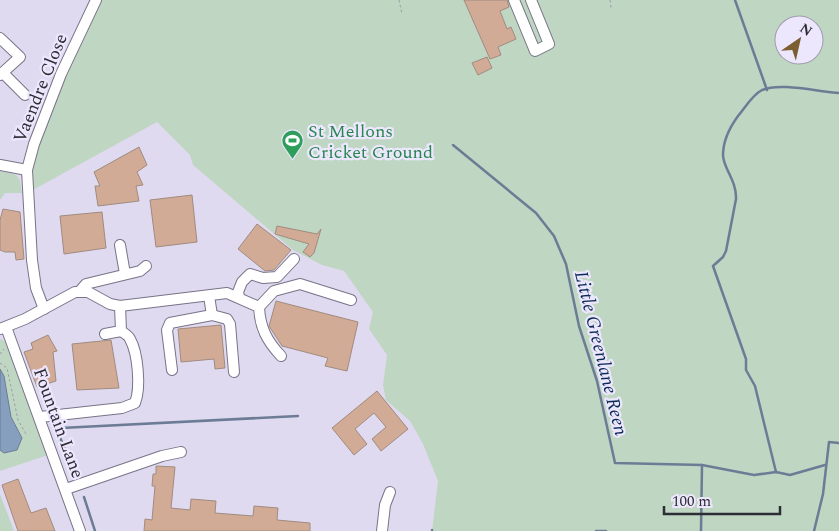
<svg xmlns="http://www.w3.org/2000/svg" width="839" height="531" viewBox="0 0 839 531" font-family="Spectral,serif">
	<rect width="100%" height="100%" fill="#e0daf1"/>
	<g fill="#bfd6c3" fill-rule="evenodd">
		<path d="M99,0H839V531H432L438,481L423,444L410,421L386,400L383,385L387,355L369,329L373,312L344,271L322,265L293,250L193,165L190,155L157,122L31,191C28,140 76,48 99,0ZM784,25H814V55H784Z"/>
		<path d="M0,171C18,174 20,174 22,193H5L0,200Z"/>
		<path d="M0,339L7,342L48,455L0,471Z"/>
		<path d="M0,494L14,531H0Z"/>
	</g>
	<path fill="#879fbe" stroke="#6c7c95" d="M0,369L4,376L11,417L22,438L17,450L4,453L0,450Z"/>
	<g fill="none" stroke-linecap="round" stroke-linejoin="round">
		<g stroke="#6c7c95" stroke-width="2.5">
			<path d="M735,0L767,90"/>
			<path d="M453,145L536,213L554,236L566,264L579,326L597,381L615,463L702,465L701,531"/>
			<path d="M702,465L754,475L776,472L790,475L825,465"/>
			<path d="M776,472L755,386L746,370V359L713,266L723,257L726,251L736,199C737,181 723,168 723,155C723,140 730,127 738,116C745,108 752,95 762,90C780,82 819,92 839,93"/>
			<path d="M76,476L59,435L61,428L298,416"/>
			<path d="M84,497L95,531"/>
			<path d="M432,530V531"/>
			<path d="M596,531H606"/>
			<path d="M814,531L823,494L829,442L839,443"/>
		</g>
	</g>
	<g fill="#d2ab97" stroke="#a08b80">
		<path d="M464,0H507L509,7L500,11L507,29L511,27L516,39L498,47L501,55L490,59Z"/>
		<path d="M487,57L492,68L478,75L472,63Z"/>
		<path d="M139,147L147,165L137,172L143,185L136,186L139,201L98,206L95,186H100L94,172Z"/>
		<path d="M192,195L197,242L156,247L150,200Z"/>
		<path d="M3,209L20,212L24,259L16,260L15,252H5L0,250V220Z"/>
		<path d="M102,212L106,248L64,254L60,216Z"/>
		<path d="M257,224L291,250L274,270L265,271L238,249Z"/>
		<path d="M277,226L317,234L321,229L314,253L310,257L303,252L309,244L275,234Z"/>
		<path d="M276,301L358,322L347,371L325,366L328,358L282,346L269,326Z"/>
		<path d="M221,325L225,368L215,369L214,359L181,362L178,329Z"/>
		<path d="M48,335L57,351L53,352L56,381L37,387L24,352L33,349L31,343Z"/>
		<path d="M111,340L119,388L77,390L72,344Z"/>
		<path d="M377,391L408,429L381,451L372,439L386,427L374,413L355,429L367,444L354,455L332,428Z"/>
		<path d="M156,466L175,467L171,508L190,510L191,499L216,501L215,513L253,516L254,506L278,508L277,520L310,523V531H144L145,519L152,520L155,486H152L153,474H156Z"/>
		<path d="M18,479L31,513L46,508L55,531H18L2,485Z"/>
	</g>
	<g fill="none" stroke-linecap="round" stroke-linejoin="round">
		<defs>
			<g id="minor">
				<path d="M514,0L535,51L549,44L531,0"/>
				<path d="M0,38L20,57L0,75"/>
				<path d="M3,73L25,95"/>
				<path d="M0,165L27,170"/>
				<path d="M120,245L125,274"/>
				<path d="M79,292L86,284L140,271L146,266"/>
				<path d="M209,296L212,315"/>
				<path d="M239,297L238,292L242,282L250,274L263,278L277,277L294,259"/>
				<path d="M44,309L36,288L32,260L27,170L34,144L61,74L96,0"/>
				<path d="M6,327L80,531"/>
				<path d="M0,329L25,319L75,292H88L110,304L120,306L227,293L259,307"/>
				<path d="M105,334L121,331L120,306"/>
				<path d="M281,356C267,341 260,328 259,307L274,291L300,284L351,300"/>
				<path d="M172,370L167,330L170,323L212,315L227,319L230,324L234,372"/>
				<path d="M40,417L122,408L135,403C141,388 138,353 130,339C129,336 124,333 121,331"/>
				<path d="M66,489L162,456L181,452"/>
				<path d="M382,531L385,505L390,492"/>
			</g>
		</defs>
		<use href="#minor" stroke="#787387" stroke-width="12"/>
		<g stroke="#9e9aab" stroke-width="1" stroke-dasharray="2.5 2.5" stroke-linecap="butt">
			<path d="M399,0L402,14"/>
			<path d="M610,0L611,8"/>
			<path d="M0,354L4,349"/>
			<path d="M0,363L7,368L18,420L27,436"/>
		</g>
		<use href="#minor" stroke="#fff" stroke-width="10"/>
	</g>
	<defs>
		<symbol id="stadium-pin" viewBox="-11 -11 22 30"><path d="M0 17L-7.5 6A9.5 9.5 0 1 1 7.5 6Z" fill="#2e9e5b" stroke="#ede7fe"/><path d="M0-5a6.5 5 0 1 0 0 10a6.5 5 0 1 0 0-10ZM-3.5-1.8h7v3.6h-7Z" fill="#fff"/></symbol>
	</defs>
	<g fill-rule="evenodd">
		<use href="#stadium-pin" x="280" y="128" width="25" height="34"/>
	</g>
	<g text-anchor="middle" stroke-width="4.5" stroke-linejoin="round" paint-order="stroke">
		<g font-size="18" fill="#2e2c34" stroke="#ede7fe">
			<text transform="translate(40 88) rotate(-68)" y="6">Vaendre Close</text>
			<text transform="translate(59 423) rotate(70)" y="6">Fountain Lane</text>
		</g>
		<g font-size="18" fill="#27864d" stroke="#ede7fe" text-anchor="start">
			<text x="308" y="137">St Mellons<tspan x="308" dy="21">Cricket Ground</tspan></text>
		</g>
		<g font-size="19" font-style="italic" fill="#0a2b54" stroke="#ede7fe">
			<text transform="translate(602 353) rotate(76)" y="7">Little Greenlane Reen</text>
		</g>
	</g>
	<g transform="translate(799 40) rotate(34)"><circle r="24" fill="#ede7fe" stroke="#a19cad"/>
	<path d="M0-4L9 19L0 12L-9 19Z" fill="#7b5f32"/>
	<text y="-8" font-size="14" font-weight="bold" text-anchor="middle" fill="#2e2c34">N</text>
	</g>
	<path d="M664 506v8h116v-8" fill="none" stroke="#2e2c34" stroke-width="2.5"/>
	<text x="672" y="506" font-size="15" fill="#2e2c34" stroke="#ede7fe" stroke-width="4" paint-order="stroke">100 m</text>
</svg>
